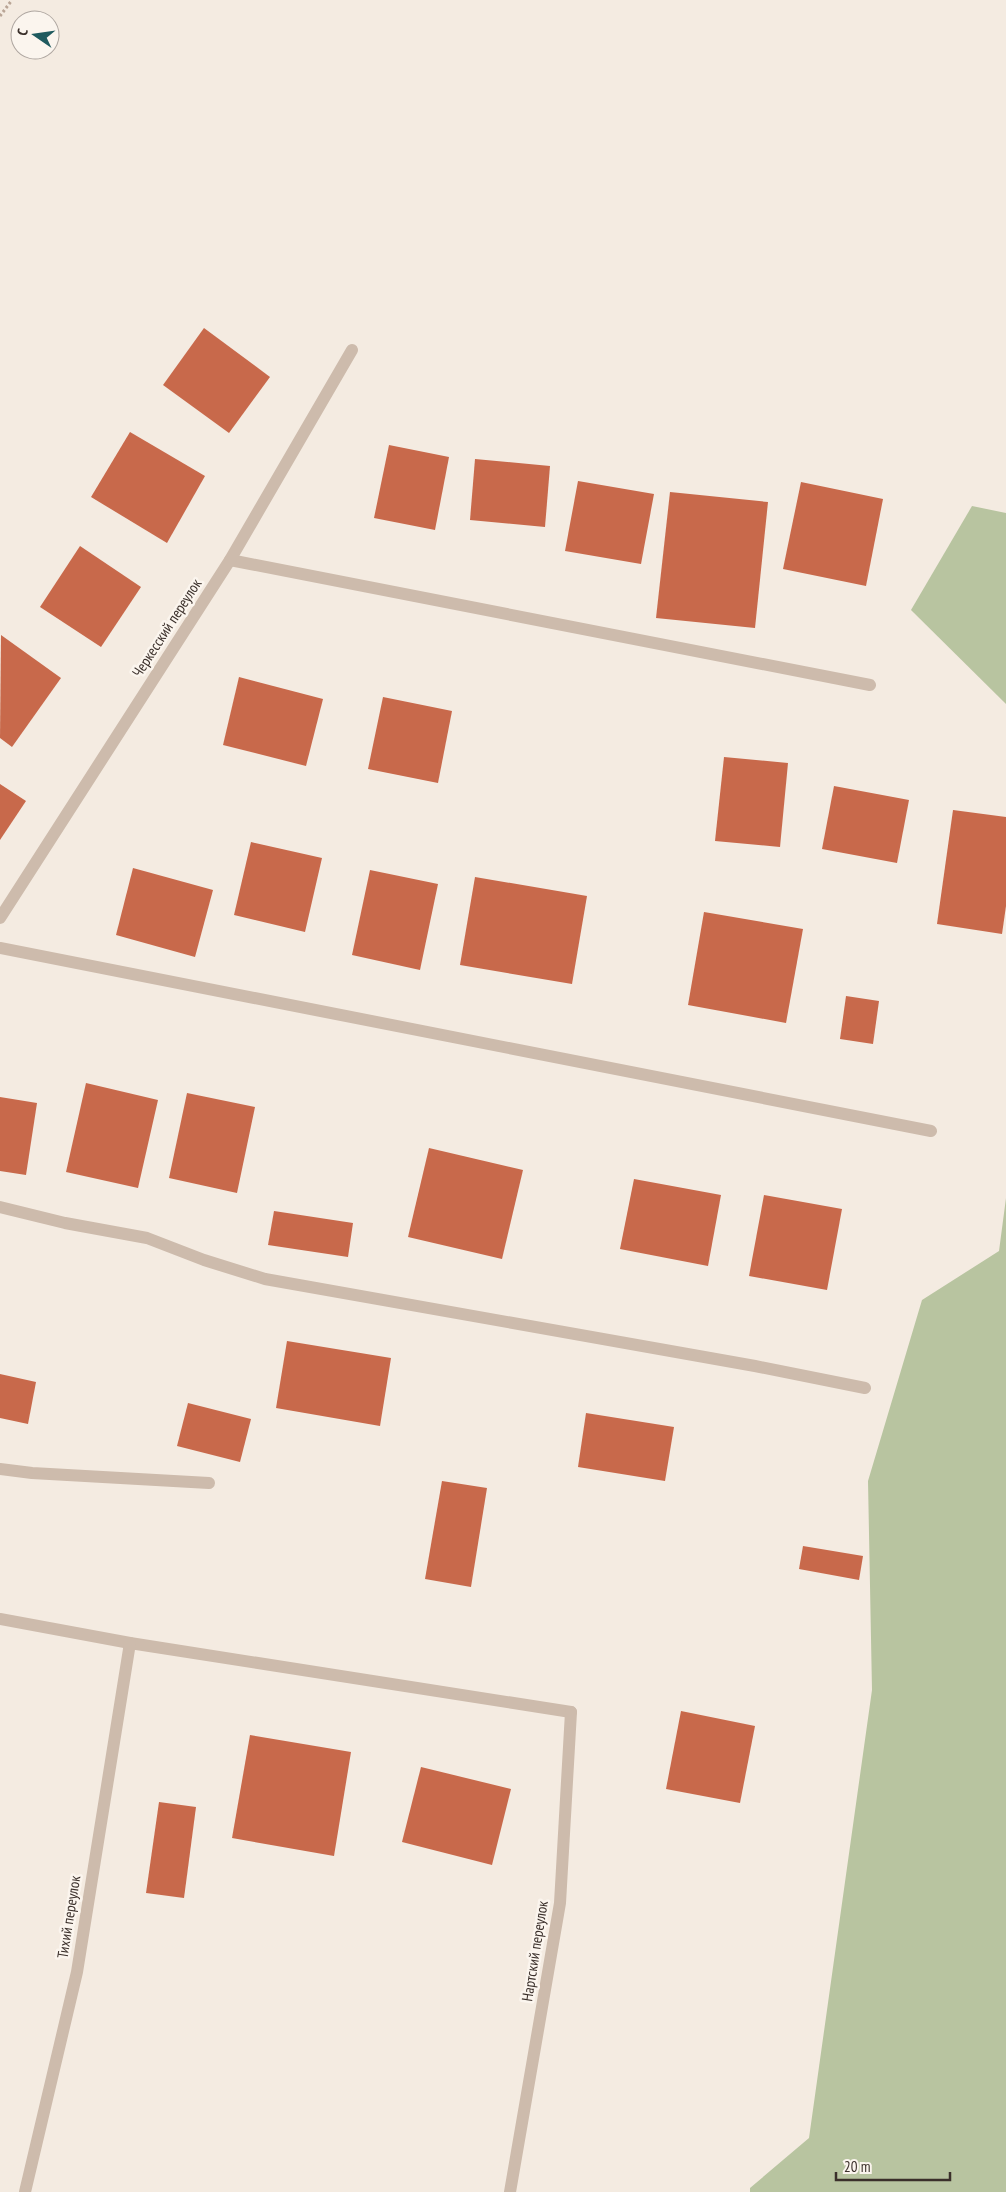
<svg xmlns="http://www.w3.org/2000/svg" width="1006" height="2192" viewBox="0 0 1006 2192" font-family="'PT Sans Narrow',sans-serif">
	<rect width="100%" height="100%" fill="#f4ebe1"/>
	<g fill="#b8c4a0">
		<path d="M972,506L1006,513V704L911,610Z"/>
		<path d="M1006,1198V2192H750V2188L809,2138L872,1690L868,1481L922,1300L999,1251Z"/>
	</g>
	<g fill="#c8694b">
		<path d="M204,328L270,377L229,433L163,385Z"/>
		<path d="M130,432L205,476L167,543L91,497Z"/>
		<path d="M389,445L449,457L435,530L374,518Z"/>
		<path d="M475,459L550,466L545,527L470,520Z"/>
		<path d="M578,481L654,494L641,564L565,551Z"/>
		<path d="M801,482L883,499L866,586L783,569Z"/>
		<path d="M670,492L768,502L755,628L656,618Z"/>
		<path d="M80,546L141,587L101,647L40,607Z"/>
		<path d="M1,635L61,678L12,747L0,738Z"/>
		<path d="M239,677L323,699L306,766L223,745Z"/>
		<path d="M383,697L452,711L438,783L368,769Z"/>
		<path d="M724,757L788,763L780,847L715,841Z"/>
		<path d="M0,784L26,801L0,840Z"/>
		<path d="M834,786L909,800L897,863L822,849Z"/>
		<path d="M953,810L1006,817V906L1002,934L937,924Z"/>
		<path d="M251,842L322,858L305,932L234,915Z"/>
		<path d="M133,868L213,890L195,957L116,935Z"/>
		<path d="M370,870L438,884L420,970L352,955Z"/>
		<path d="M475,877L587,896L572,984L460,965Z"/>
		<path d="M704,912L803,929L786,1023L688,1005Z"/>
		<path d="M846,996L879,1001L873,1044L840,1039Z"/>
		<path d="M86,1083L158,1100L138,1188L66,1172Z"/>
		<path d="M187,1093L255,1107L237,1193L169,1178Z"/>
		<path d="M0,1097L37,1103L26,1175L0,1171Z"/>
		<path d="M429,1148L523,1170L502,1259L408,1237Z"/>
		<path d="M634,1179L721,1195L708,1266L620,1249Z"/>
		<path d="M764,1195L842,1209L827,1290L749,1276Z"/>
		<path d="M274,1211L353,1223L348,1257L268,1245Z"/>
		<path d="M287,1341L391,1358L380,1426L276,1408Z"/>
		<path d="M0,1374L36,1382L28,1424L0,1418Z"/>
		<path d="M188,1403L251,1419L240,1462L177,1446Z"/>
		<path d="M586,1413L674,1427L665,1481L578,1467Z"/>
		<path d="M442,1481L487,1488L471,1587L425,1579Z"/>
		<path d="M803,1546L863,1556L859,1580L799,1569Z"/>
		<path d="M681,1711L755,1726L740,1803L666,1789Z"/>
		<path d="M250,1735L351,1752L334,1856L232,1838Z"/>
		<path d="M421,1767L511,1789L492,1865L402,1842Z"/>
		<path d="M159,1802L196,1807L184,1898L146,1893Z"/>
	</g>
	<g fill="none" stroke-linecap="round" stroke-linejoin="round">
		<path stroke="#b9a596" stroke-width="3" stroke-dasharray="2.5 2.5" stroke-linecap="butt" d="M0,16L12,0"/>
		<g stroke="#cdbbac" stroke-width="12">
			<path d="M230,560L870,685"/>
			<path d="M0,1207L65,1223L147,1238L204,1260L265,1279L755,1366L865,1388"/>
			<path d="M0,1469L32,1473L209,1483"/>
			<path d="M0,1619L130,1643L571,1712"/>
		</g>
		<g stroke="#cdbbac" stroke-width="12">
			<path d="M0,918L230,560L352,350"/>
			<path d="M0,948L931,1131"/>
			<path d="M25,2192L77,1972L130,1643"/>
			<path d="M510,2192L560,1903L571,1712"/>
		</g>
	</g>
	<g text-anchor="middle" stroke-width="5" stroke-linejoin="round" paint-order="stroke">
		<g font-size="15" fill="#3b302b" stroke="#fbf5ee">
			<text transform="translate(167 628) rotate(-57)" y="5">Черкесский переулок</text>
			<text transform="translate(69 1917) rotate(-81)" y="5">Тихий переулок</text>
			<text transform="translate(535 1951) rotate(-81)" y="5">Нартский переулок</text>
		</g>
	</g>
	<g transform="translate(35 35) rotate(283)"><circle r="24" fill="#fbf5ee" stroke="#aea6a0"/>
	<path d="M0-4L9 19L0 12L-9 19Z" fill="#1f5a5e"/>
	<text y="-8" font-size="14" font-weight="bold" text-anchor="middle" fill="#3b302b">С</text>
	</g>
	<path d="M836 2172v8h114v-8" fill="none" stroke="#3b302b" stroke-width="2.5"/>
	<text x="844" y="2172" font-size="15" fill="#3b302b" stroke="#fbf5ee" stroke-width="4" paint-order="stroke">20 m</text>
</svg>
